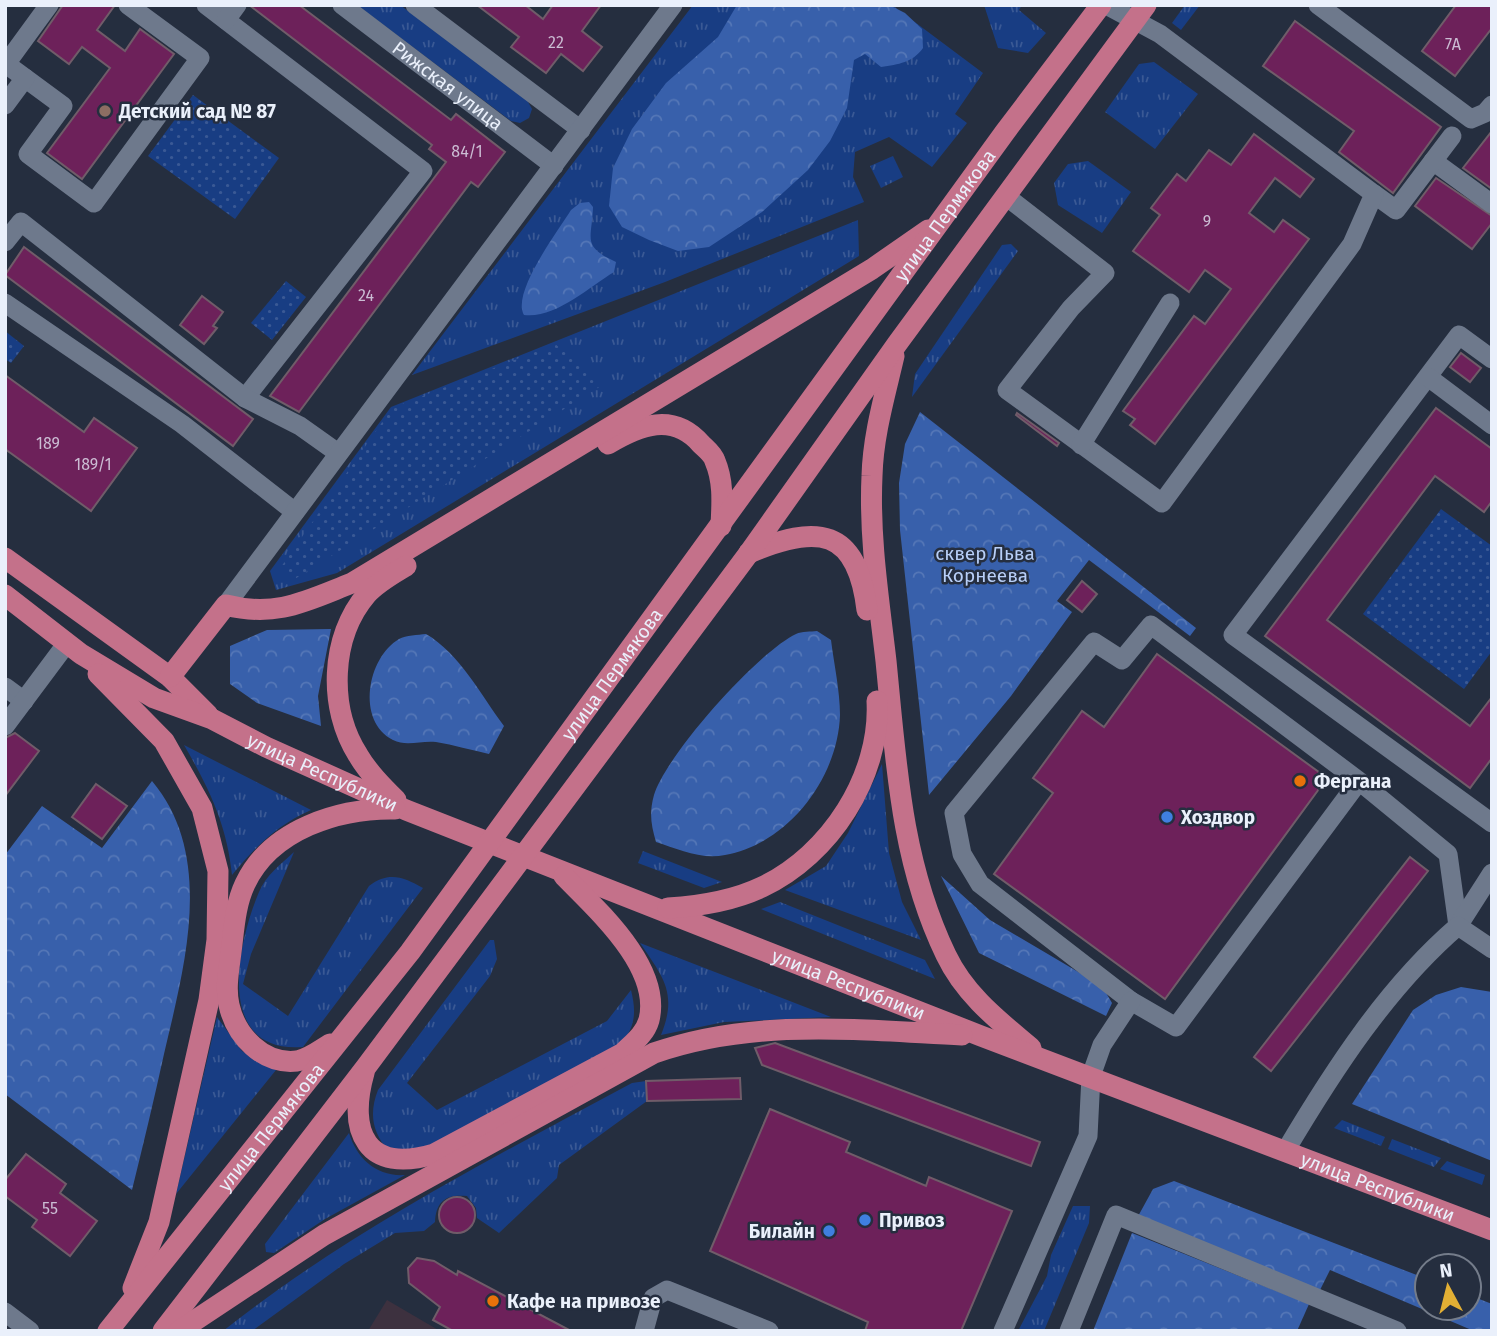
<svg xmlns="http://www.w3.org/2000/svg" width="1497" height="1336" viewBox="0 0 1497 1336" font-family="'Fira Sans',sans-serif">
	<defs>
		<pattern id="grass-tufts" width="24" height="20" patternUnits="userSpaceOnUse" patternTransform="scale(1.75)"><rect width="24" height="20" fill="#183d83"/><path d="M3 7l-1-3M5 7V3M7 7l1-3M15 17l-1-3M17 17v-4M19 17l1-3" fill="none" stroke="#3a5995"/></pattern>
		<pattern id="forest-crowns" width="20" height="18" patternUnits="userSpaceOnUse" patternTransform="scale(1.75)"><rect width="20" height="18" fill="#3860ab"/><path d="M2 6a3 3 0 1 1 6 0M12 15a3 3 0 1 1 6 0" fill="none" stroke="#5577b7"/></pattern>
		<pattern id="park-dots" width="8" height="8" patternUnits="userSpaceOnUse" patternTransform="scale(1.75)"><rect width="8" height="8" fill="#183d83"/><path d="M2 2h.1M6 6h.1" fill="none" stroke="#3a5995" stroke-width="1.8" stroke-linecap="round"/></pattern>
	</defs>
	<rect width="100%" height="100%" fill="#252e3f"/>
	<path fill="#3d313f" d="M387,1300L440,1331H368Z"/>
	<g fill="url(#grass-tufts)">
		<path d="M357,5H400L527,100L532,109L529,118L520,123L511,121Z"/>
		<path d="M693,5H892L983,73L955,114L967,123L932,167L889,137L855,152L853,177L864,202L665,282L412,375Z"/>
		<path d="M984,5H1022L1019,10L1046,33L1028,53L998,48Z"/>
		<path d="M1185,5H1200L1181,30L1172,23Z"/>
		<path d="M1154,62L1198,94L1155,149L1105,112L1139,64Z"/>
		<path d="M893,156L903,177L881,188L870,166Z"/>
		<path d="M1088,161L1131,192L1102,233L1058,205L1054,183L1068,164Z"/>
		<path d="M858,220L859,256L337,573L276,590L270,571L391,407Z"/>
		<path d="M1011,244L1018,251L912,397L915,374L1002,245Z"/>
		<path d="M184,745L311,810C277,825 255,847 232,875C227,825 209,788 184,745Z"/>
		<path d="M882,764L889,853L902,902L921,940L785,890L826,866L848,833Z"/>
		<path d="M643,851L722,882L704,888L638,863Z"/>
		<path d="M294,852L251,954L243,984L288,1016L369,886C389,871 403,877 423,888L303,1047C215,1054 236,946 259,892C266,875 281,864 294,852Z"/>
		<path d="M780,902L925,960L935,979L761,909Z"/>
		<path d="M490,940H494L497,959L490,976L407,1083L437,1110L607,1021L631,990C636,1011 636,1025 622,1043L427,1148L388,1150C372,1132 369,1113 378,1090Z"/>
		<path d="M640,943L831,1017L724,1022L661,1035C678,993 663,977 640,943Z"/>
		<path d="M217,1017L242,1051L276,1070L176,1194Z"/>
		<path d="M646,1081L647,1101L559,1165L557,1178L499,1233L477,1218L476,1208L467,1196C446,1194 436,1201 435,1222L424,1231L395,1233L344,1264L252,1331H223C349,1231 491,1159 632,1083Z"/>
		<path d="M1342,1120L1385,1137L1381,1146L1334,1128Z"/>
		<path d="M349,1133C357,1159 377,1177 405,1175L325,1219L274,1253L266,1252L265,1244Z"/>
		<path d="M1392,1139L1441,1158L1434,1167L1388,1149Z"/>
		<path d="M1447,1161L1485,1175L1482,1185L1440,1169Z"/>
		<path d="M1073,1206H1090L1089,1223L1044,1331H1018L1047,1276L1051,1255Z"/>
	</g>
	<g fill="url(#forest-crowns)">
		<path d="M737,5H889L905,13L922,29L923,48C912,63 899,64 881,67L865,54L854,60L847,108L830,141L808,170L762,212L709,247L678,251L649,240L622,227L609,206L613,168L632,129L666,83L718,37Z"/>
		<path d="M589,202L593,207C592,240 581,246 616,262L614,272C589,287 555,319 524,315C511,293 558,231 571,210L580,203Z"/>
		<path d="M920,412L1196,628L1190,636L1089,560L1057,601L1072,612L1011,696L929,795L900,530L899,483L905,444Z"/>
		<path d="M331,629L318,696L321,726L257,703L230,684V646L267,630Z"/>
		<path d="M817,631L831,640C834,664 840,691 840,715C838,778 788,844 725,855C701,860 678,849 656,842C651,825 649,813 654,795C666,755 758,652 796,634C802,631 811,632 817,631Z"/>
		<path d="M426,634C459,653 481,695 504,726L489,754C471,750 454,745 436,742C422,740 407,747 393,740C356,721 367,658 399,639C406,635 418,635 426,634Z"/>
		<path d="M152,781C216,857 184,968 164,1054C154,1100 143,1145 132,1190L5,1094V855L42,806L102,848Z"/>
		<path d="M941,876L990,920L1102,986L1112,1003L1106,1016L979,953Z"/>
		<path d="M1461,987L1492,992V1161L1352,1104L1413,1010L1436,995Z"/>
		<path d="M1174,1181L1427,1279V1308H1469V1295L1492,1304V1331H1474L1330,1270L1318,1294L1136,1220L1153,1189Z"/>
		<path d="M1132,1233L1309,1304L1297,1331H1093Z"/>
	</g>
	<g fill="url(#park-dots)">
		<path d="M193,95L279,158L235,219L148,156Z"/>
		<path d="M286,281L306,297L272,340L251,323Z"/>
		<path d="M5,331L24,346L11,363L5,359Z"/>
		<path d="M555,344L604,384L290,582L281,567L392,408Z"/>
		<path d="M1441,509L1492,546V651L1464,689L1363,614Z"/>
	</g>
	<g fill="#6d215a" stroke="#705c69" stroke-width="2">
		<path d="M63,5H115L97,30L125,51L140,29L174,54L82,179L47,153L110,68L82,47L69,64L38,41Z"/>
		<path d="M249,5H299L451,120L456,114L505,152L478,187L471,182L299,412L270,396L446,162L429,149L432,145Z"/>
		<path d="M477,5H525L543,19L553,5H601L582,31L602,47L583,71L561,54L546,73L511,47L519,37Z"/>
		<path d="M1456,5H1492V28L1455,76L1422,51Z"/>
		<path d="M1295,21L1441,127L1393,193L1339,152L1354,131L1263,66Z"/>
		<path d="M1492,131V189L1463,168Z"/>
		<path d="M1254,134L1314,179L1300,197L1275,178L1249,213L1274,232L1283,220L1309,239L1155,444L1130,425L1135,419L1123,411L1194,316L1205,324L1231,289L1205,270L1189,292L1133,251L1160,215L1151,208L1177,174L1186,181L1209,150L1231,165Z"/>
		<path d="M1436,178L1492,216V223L1472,249L1415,206Z"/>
		<path d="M24,247L253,419L233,446L5,275Z"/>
		<path d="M202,296L223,312L213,326L217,328L204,344L180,325Z"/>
		<path d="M1461,353L1481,368L1470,382L1450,367Z"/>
		<path d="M5,375L84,432L94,418L137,448L91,511L5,449Z"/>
		<path d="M1436,408L1492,449V501L1484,512L1435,476L1327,620L1470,726L1492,697V758L1470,788L1265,636Z"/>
		<path d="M1017,413L1059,443L1057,446L1016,415Z"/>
		<path d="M1082,581L1097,594L1082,612L1067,600Z"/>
		<path d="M1157,654L1327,778L1165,999L994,874L1053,793L1033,778L1082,711L1104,727Z"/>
		<path d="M15,733L39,751L5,796V738Z"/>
		<path d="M96,784L127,806L102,839L72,817Z"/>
		<path d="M1410,857L1428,871L1271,1071L1254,1057Z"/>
		<path d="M775,1043L1040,1142L1031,1166L762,1065L755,1048Z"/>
		<path d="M740,1078L741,1099L647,1101L646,1081Z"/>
		<path d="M770,1109L850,1142L846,1152L926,1186L929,1177L1012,1211L961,1331H865L868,1322L710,1251Z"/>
		<path d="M26,1154L66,1184L60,1193L97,1221L70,1256L32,1227L37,1220L5,1196V1180Z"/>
		<circle cx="457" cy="1215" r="18"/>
		<path d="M417,1258L434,1261L457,1275L458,1271L571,1331H453L433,1320L440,1307L409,1283L408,1268Z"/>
	</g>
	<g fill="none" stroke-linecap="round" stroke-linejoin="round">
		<g stroke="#6e798c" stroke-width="19">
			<path d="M206,5L423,171L245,398"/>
			<path id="s1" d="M342,5L554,166"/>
			<path d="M415,5L581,130"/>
			<path d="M1318,5L1471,119L1485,113L1492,105"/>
			<path d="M226,20L237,5"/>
			<path d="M25,78L63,106L28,154L94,203L200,58L128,5"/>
			<path d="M5,105L25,78L6,64L49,5"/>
			<path d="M1433,161L1492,204"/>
			<path d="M1374,194L1396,210L1452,136"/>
			<path d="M1007,197L1105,273L1071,308L1007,390L1162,503L1352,244L1374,194L1160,34L1106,5"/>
			<path d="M5,242L21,222L245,398L300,426L338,453"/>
			<path d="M5,303L182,424L295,512"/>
			<path d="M1492,359L1459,335L1233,635L1492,823"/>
			<path d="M1428,377L1492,425"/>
			<path d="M1081,445L1170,303"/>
			<path d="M226,605L673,5"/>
			<path d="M5,687L24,701"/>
			<path d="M5,726L67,643"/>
			<path d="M1359,781L1176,1027L1131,1001L980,884L962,854L954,813L1094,642L1122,660L1151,625L1359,781L1448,854L1458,926"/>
			<path d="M1458,926L1492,873"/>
			<path d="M1286,1150C1333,1071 1387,987 1458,926L1492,949"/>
			<path d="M5,1312L30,1331"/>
			<path d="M644,1331L653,1298L667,1290L769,1331"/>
			<path d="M1003,1331L1088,1136L1091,1076L1102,1045L1131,1001"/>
			<path d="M1069,1331L1116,1215L1397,1331"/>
		</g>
		<g stroke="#c4718a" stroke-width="21">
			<path d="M894,356C885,395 873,435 872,476C869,538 879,600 886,661C896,762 901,862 946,955C965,995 999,1021 1031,1048"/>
			<path d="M608,444C640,425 673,412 701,444C706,449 713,454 715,461C724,482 722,504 721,526"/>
			<path d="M749,553C817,524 857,527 867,610"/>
			<path d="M5,558L170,677L208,715"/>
			<path id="s2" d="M5,595L81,654L154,698L212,719L266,747L406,810L981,1036L1492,1230"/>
			<path d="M98,674L164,741L202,808L218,871L217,940L209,1000L159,1222L133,1288"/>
			<path d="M170,677L226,605C276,618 306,601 352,583L872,269L928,230"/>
			<path d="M396,800C382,786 368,772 358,755C328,708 330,637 367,594C378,582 393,574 406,566"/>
			<path d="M668,908C700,906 733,901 762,887C830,855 881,776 877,701"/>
			<path d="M330,1044C320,1050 309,1059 297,1061C263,1065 236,1036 229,1005C225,988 229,969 231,952C234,929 235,905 245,884C271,829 339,808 395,809"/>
			<path d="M364,1073C347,1133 367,1174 434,1154L623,1053C633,1043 645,1034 649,1020C662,967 597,910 564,876"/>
			<path id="s3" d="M108,1331L410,952L1005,132L1101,5"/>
			<path d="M163,1331L366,1067L749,553L897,344L1146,5"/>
			<path d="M179,1331L324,1235L654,1053C754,1018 858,1030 962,1035"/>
		</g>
	</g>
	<circle fill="#8d6e63" stroke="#252e3f" stroke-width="2.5" cx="105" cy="111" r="7"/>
	<g fill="#e8710a" stroke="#252e3f" stroke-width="2.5">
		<circle cx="1300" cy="781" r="7"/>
		<circle cx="493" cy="1301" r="7"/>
	</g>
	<g fill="#3f7fe0" stroke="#252e3f" stroke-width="2.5">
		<circle cx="1167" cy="817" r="7"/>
		<circle cx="865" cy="1220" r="7"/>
		<circle cx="829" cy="1231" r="7"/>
	</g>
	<g text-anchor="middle" stroke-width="5" stroke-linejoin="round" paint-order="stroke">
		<g font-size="16" fill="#cbbcd3">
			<text x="556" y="48">22</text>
			<text x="1453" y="50">7А</text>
			<text x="467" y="157">84/1</text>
			<text x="1207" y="227">9</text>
			<text x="366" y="301">24</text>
			<text x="48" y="449">189</text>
			<text x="93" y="470">189/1</text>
			<text x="50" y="1214">55</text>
		</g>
		<g font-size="19" fill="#eaf0fb" stroke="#252e3f">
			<text dy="7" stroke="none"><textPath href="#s1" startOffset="133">Рижская улица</textPath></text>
			<text dy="7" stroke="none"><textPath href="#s3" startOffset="1395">улица Пермякова</textPath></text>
			<text dy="7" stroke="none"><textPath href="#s3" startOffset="828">улица Пермякова</textPath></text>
			<text dy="7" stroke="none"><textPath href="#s2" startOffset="366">улица Республики</textPath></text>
			<text dy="7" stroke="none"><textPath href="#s2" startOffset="933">улица Республики</textPath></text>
			<text dy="7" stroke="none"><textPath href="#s3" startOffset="261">улица Пермякова</textPath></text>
			<text dy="7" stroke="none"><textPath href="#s2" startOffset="1500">улица Республики</textPath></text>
		</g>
		<g font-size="19" font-weight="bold" fill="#eaf0fb" stroke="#252e3f" text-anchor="start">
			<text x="119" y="118">Детский сад № 87</text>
			<text x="1314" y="788">Фергана</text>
			<text x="1181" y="824">Хоздвор</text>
			<text x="879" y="1227">Привоз</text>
			<text x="815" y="1238" text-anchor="end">Билайн</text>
			<text x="507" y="1308">Кафе на привозе</text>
		</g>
		<g font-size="19" fill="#b8cff8" stroke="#252e3f">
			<text x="985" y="560">сквер Льва<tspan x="985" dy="22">Корнеева</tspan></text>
		</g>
	</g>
	<rect width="1497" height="1336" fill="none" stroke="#eaf0fb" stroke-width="14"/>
	<g transform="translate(1448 1287) rotate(353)"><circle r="33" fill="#252e3f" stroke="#747c8a" stroke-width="2"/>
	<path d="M0-5L12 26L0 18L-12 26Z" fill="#e2af34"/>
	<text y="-10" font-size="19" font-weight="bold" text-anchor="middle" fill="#eaf0fb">N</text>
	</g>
</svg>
